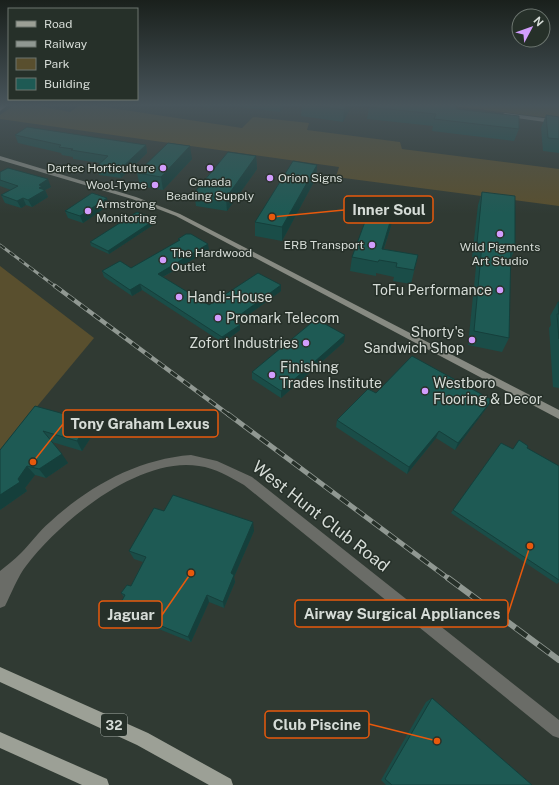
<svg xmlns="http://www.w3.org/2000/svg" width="559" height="785" viewBox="0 0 559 785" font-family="'Public Sans',sans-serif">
	<rect width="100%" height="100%" fill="#303a33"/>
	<g fill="#594f2e">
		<path d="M16,104H29L70,112L81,104H85L242,128L253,117L309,123L307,130L400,142L402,149L559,169V206L336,177L339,167L0,119V115Z"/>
		<path d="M435,104H559V119Z"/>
		<path d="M0,266L94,338L0,451Z"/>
	</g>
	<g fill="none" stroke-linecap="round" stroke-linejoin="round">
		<path fill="#6a6c67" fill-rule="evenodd" d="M191,455L217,461L252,477L559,720V738L553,736L244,485C230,477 215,468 199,466C139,456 60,521 26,566C18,576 11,594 5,606L0,608V571C7,565 14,560 21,553C31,543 39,531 50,522C89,486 138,459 191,455Z"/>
		<g fill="#878a82" fill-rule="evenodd">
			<path d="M3,104H9L0,111V107Z"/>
			<path d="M505,113L559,120V124L503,116V114Z"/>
			<path d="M0,156L136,197L180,214L559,410V419L176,216L132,199L0,160Z"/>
		</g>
		<g fill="#9ca096" fill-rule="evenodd">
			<path d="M0,667L148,733L231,779L233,785H209L137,745L0,682Z"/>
			<path d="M0,732L107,779L109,785H82L0,748Z"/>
		</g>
		<defs>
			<path id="rail-far3" d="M0,245L56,287"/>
			<path id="rail-far2" d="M55,286L229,415"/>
			<path id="rail-far1" d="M228,414L449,579"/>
			<path id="rail" d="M448,578L559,660"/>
		</defs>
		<use href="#rail-far3" stroke="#909892" stroke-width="3"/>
		<use href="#rail-far2" stroke="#909892" stroke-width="4.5"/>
		<use href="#rail-far1" stroke="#909892" stroke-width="5"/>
		<use href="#rail" stroke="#909892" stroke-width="6"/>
		<use href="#rail-far3" stroke="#263029" stroke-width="2" stroke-dasharray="6" stroke-linecap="butt"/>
		<use href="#rail-far2" stroke="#263029" stroke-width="3" stroke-dasharray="8" stroke-linecap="butt"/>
		<use href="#rail-far1" stroke="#263029" stroke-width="3.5" stroke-dasharray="10" stroke-linecap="butt"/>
		<use href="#rail" stroke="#263029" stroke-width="4.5" stroke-dasharray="14" stroke-linecap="butt"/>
	</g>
	<g fill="#1a4d48">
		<path d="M183,104H286L280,112L214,104L210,108Z"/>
		<path d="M302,104L351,107L343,122L301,116Z"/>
		<path d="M369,107L456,109L519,129L514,141L432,131L433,126L367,119Z"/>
		<path d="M546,115L559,117V153L543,151L541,128Z"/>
		<path d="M15,135L146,145L147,153L121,178L99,175L97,166L100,163L73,159V157L62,155L61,153L18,143Z"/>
		<path d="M256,156L257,169L227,211L196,206L194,193Z"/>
		<path d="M192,159L163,190L140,186L137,173Z"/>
		<path d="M317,165L316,178L282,241L255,236V222Z"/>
		<path d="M0,172L51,187L45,190L48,197L32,207L26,205L21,208L5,203L1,195L11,190L0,186Z"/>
		<path d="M482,192L515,249L510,260L509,338L502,352L468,345L477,257H472L478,205Z"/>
		<path d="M109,205L83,223L68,218L65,211Z"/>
		<path d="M156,223L109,254L91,246L90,242Z"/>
		<path d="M391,226L384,249L418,255L411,284L393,281L394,277L376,273V276L350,271L352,257Z"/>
		<path d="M178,239L209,250L163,277L209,305L281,285V291L237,323L240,325V330L223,343L142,290L132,296L104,277L102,271L131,268L179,241Z"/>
		<path d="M558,302H559V388L553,387L549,328L551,325L550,316Z"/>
		<path d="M344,342L281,398L252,379V372Z"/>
		<path d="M376,393L492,400L488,406L455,450L436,438L407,474L336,427L337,420Z"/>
		<path d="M35,406L90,421L95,431L82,451L52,442L68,463L46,478L35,475L25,488L27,491L0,510V450Z"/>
		<path d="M527,448L559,466V582L557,584L451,513L453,510L513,449Z"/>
		<path d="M164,511L254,531L234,577L235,582L224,608L209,602L191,642L124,615L118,608L124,597L121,593L131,586L143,562L134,559L129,551Z"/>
		<path d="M432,698L532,785H386L381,780L426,702Z"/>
	</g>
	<g fill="#153f3b">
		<path d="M210,104H214L210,108Z"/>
		<path d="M280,104H286L280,112Z"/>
		<path d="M347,104H351V107L343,122L344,110Z"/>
		<path d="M146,145L147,153L121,178L119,170Z"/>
		<path d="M190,146L192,159L163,190L161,177Z"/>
		<path d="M256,156L257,169L227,211L226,198Z"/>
		<path d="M317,165L316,178L282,241V227Z"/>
		<path d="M48,179L51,187L45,190L48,197L32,207L28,200L39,185Z"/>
		<path d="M23,198L26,205L21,208L17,201Z"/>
		<path d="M107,198L109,205L83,223L80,216Z"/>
		<path d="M393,212L391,226L380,260L382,249Z"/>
		<path d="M156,219V223L109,254L108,251Z"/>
		<path d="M208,244L209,250L159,279L158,274Z"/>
		<path d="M140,284L142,290L132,296L130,290Z"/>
		<path d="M281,285V291L233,326V320Z"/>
		<path d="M240,325V330L223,343L222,337Z"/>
		<path d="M345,335L344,342L281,398V391Z"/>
		<path d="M492,400L488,406L455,450L458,443Z"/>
		<path d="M90,421L95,431L82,451L77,441Z"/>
		<path d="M439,431L436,438L407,474L409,467Z"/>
		<path d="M62,454L68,463L46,478L39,469Z"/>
		<path d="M27,466L35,475L25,488L27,491L0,510V495L18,479Z"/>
		<path d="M253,522L254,531L234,577L235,582L224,608L223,602L231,573Z"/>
		<path d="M207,595L209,602L191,642L188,637Z"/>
	</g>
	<g fill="#1e5a54" stroke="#153f3b">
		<path d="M304,104H347L344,110Z"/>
		<path d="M370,104L457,105L456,109L519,116V129L434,119L436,114L369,107Z"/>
		<path d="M546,115L559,117V139L548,138Z"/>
		<path d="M27,127L146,145L119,170L97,166L108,156L71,150L73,149L59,147L61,145L15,135Z"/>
		<path d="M168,143L190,146L161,177L137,173Z"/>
		<path d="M228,152L256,156L226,198L194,193Z"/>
		<path d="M293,161L317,165L282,227L255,222Z"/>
		<path d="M8,168L48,179L39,185L42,186L39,188L45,190L28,200L23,198L17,201L1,195L18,186L0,180V172Z"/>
		<path d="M482,192L515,196V249L511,248L509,338L474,331L482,244L477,243Z"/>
		<path d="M92,193L107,198L80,216L65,211Z"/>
		<path d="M370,208L393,212L382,249L418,255L414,270L396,267L397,263L379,260L378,262L352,257Z"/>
		<path d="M137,212L156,219L108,251L90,242Z"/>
		<path d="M186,234H191L208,244L158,274L209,305L258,273L281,285L233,320L240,325L222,337L140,284L130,290L102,271L120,261L131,268L180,240L178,239Z"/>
		<path d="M558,302H559V339L557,314H559Z"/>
		<path d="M316,319L345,335L281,391L252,372Z"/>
		<path d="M412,356L492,400L458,443L439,431L409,467L337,420L368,389L376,393Z"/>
		<path d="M35,406L90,421L77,441L43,431L62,454L39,469L27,466L18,479L20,482L0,495V450Z"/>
		<path d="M519,440L528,446L527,448L559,466V580L453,510L501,443L513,449Z"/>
		<path d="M173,495L253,522L231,573L234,575L223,602L207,595L188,637L118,608L125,595L121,593L127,585L131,586L146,557L129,551L154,508L164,511Z"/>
		<path d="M432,698L532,785H392L385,779Z"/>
	</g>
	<linearGradient id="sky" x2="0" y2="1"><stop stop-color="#1a201c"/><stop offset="0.49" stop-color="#48555b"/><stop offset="1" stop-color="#48555b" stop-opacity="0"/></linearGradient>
	<rect width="559" height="214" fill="url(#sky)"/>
	<g fill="#d29dfd" stroke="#263029" stroke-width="1.5">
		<circle cx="163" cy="168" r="4"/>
		<circle cx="210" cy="168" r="4"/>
		<circle cx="270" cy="178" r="4"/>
		<circle cx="155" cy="185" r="4"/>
		<circle cx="88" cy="211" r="4"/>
		<circle cx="500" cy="234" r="4"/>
		<circle cx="372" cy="245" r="4"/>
		<circle cx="163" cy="260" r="4"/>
		<circle cx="500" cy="290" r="4"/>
		<circle cx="179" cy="297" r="4"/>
		<circle cx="218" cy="318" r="4"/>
		<circle cx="472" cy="340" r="4"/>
		<circle cx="306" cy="343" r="4"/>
		<circle cx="272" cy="375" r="4"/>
		<circle cx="425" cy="391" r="4"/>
	</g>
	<g text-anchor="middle" stroke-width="3" stroke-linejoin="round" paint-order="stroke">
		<g font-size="12" fill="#d6dcd7" stroke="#263029" text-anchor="end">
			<text x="155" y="172">Dartec Horticulture</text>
			<text x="278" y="182" text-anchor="start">Orion Signs</text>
			<text x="210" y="186" text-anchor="middle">Canada<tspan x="210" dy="14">Beading Supply</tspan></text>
			<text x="147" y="189">Wool-Tyme</text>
			<text x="96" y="208" text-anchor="start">Armstrong<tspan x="96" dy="14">Monitoring</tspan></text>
			<text x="364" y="249">ERB Transport</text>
			<text x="500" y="251" text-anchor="middle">Wild Pigments<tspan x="500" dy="14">Art Studio</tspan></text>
			<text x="171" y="257" text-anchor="start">The Hardwood<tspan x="171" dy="14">Outlet</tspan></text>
		</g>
		<rect fill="#263029" stroke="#a1a8a3" stroke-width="1" x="101" y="714" width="26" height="22" rx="3"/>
		<g font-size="13" font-weight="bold" fill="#d6dcd7">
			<text x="114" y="730">32</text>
		</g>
		<g font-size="14" fill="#d6dcd7" stroke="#263029" text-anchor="start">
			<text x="492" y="295" text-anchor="end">ToFu Performance</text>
			<text x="187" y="302">Handi-House</text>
			<text x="226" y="323">Promark Telecom</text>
			<text x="464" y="337" text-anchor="end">Shorty's<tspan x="464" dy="16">Sandwich Shop</tspan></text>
			<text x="298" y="348" text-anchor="end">Zofort Industries</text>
			<text x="280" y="372">Finishing<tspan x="280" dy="16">Trades Institute</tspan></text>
			<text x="433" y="388">Westboro<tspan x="433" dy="16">Flooring &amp; Decor</tspan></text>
		</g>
		<g font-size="17" fill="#d6dcd7" stroke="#263029">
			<text transform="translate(321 516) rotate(38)" y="6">West Hunt Club Road</text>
		</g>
	</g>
	<path fill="none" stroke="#e8590c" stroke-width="1.5" d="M272 217L344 210M33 462L63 424M530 546L508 614M191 573L162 615M437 741L369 724"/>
	<g fill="#e8590c" stroke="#263029" stroke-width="1.5">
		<circle cx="272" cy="217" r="4"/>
		<circle cx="33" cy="462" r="4"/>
		<circle cx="530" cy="546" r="4"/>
		<circle cx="191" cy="573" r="4"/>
		<circle cx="437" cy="741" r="4"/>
	</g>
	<g fill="#263029" stroke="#e8590c" stroke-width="1.5">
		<rect x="344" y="196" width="89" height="27" rx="4"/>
		<rect x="63" y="410" width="155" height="27" rx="4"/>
		<rect x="295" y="600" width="213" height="27" rx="4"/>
		<rect x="99" y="601" width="63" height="27" rx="4"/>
		<rect x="265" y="711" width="104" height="27" rx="4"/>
	</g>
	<g font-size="15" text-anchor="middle" font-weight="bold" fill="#d6dcd7">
		<text x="389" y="215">Inner Soul</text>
		<text x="140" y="429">Tony Graham Lexus</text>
		<text x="402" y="619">Airway Surgical Appliances</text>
		<text x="131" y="620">Jaguar</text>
		<text x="317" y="730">Club Piscine</text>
	</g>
	<rect x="8" y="8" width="130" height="92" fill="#263029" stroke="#6c756f"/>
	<rect x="16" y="21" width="20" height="6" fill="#9ca096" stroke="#6c756f"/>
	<text x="44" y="28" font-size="12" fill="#d6dcd7">Road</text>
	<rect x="16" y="41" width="20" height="6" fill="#909892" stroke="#6c756f"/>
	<text x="44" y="48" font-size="12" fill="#d6dcd7">Railway</text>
	<rect x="16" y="58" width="20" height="12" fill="#594f2e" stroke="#6c756f"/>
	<text x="44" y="68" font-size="12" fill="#d6dcd7">Park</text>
	<rect x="16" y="78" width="20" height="12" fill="#1e5a54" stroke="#6c756f"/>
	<text x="44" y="88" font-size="12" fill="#d6dcd7">Building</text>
	<g transform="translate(531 28) rotate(49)"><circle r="19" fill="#263029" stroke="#6c756f"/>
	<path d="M0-3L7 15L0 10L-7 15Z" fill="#d29dfd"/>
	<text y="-6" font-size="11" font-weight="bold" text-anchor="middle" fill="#d6dcd7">N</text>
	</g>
</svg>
